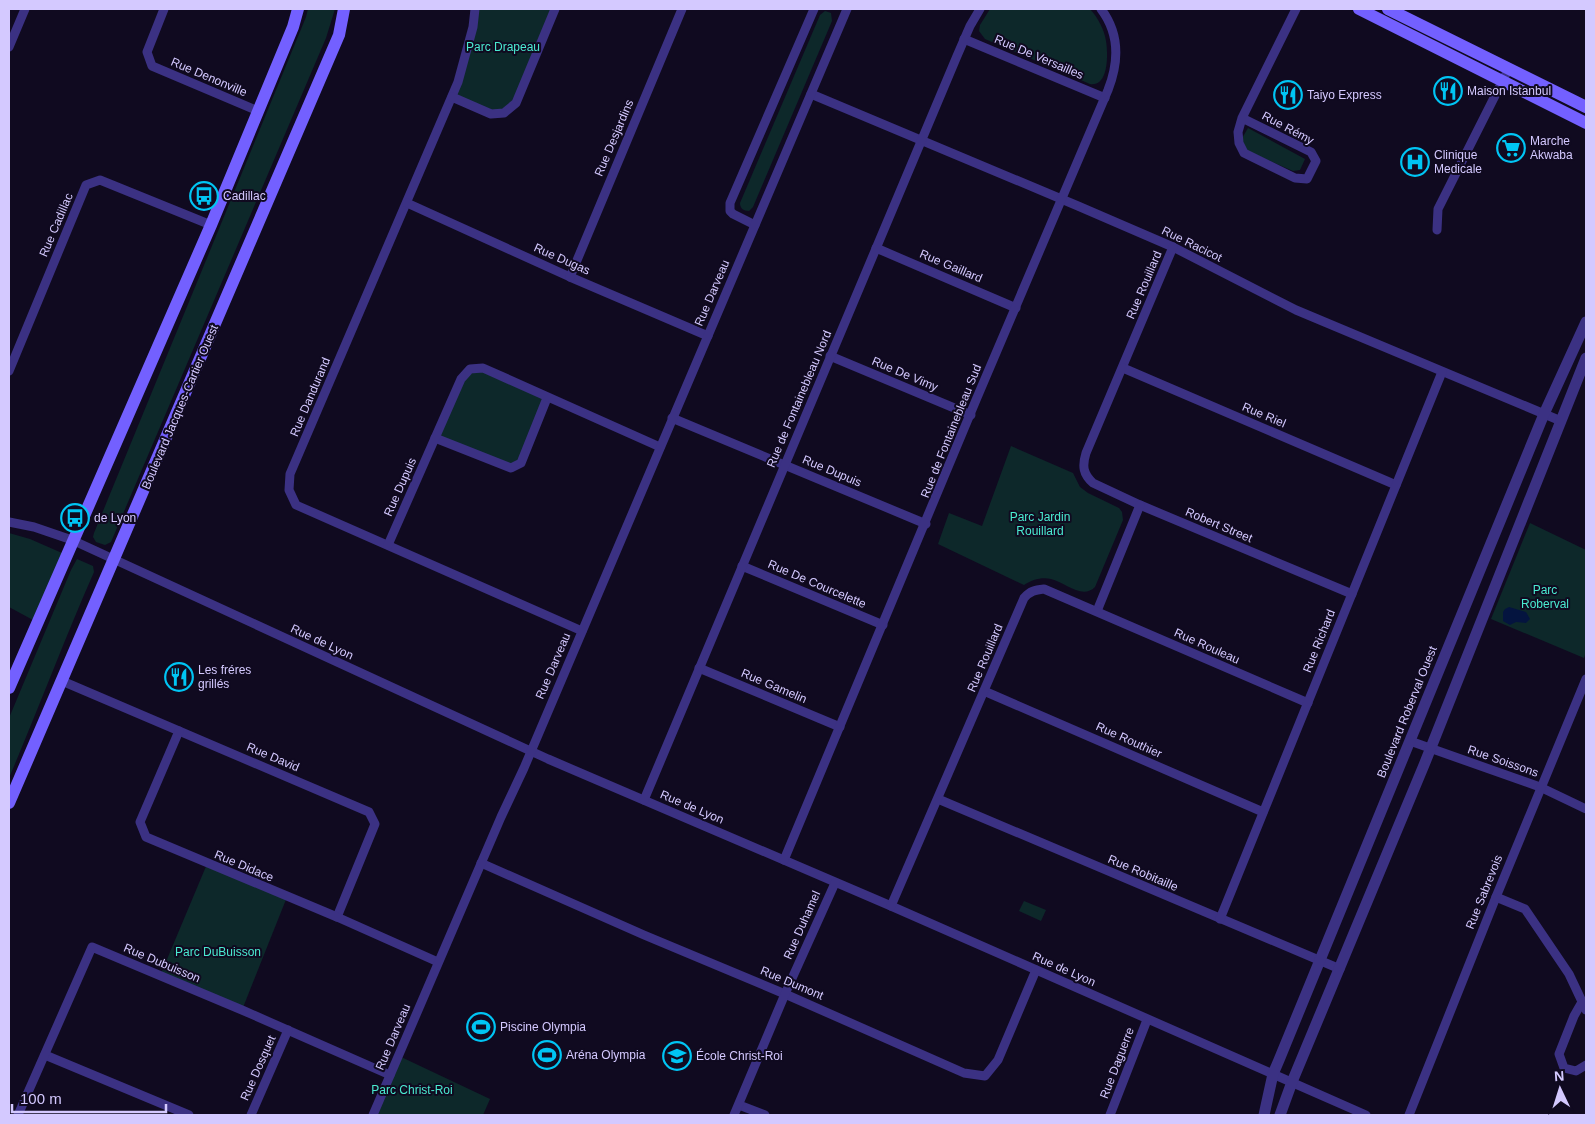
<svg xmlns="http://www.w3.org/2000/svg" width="1595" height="1124" viewBox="0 0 1595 1124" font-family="Helvetica,sans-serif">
	<rect width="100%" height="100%" fill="#100a20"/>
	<g fill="#0d282a">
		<path d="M308,9H335L326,38L111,542L105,545L96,542L93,537L94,533L306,17Z"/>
		<path d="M475,9H555L516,103L491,114L452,97Z"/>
		<path d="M990,9H1090C1098,18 1104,29 1106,41C1108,53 1109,87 1090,84L985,39L979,31L980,25Z"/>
		<path d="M825,11L831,13L832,21L753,207L749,211C743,211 740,208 740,203L820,15Z"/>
		<path d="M1248,128L1305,159L1300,170L1293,171L1243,149L1241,140Z"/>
		<path d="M483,368L547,398L521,463L511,468L435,439L470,369Z"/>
		<path d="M1011,446L1073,473L1080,487L1088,493L1119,508L1122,512L1123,520L1095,587C1082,600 1065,582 1051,579C1041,577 1032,580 1024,585L938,544L949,513L982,526Z"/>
		<path d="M1530,523L1586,550V652L1584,658L1491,619Z"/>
		<path d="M9,533L30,539L62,553L33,620L9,607Z"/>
		<path d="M77,559L93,566L94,572C64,640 38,710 9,778V718L71,570Z"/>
		<path d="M207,864L287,897L242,1010L160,976Z"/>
		<path d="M1024,901L1046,910L1041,921L1019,911Z"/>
		<path d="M399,1056L490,1099L483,1115H373Z"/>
	</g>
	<path fill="#04143f" d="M1509,607L1526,612L1530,619L1526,623L1516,622L1510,625L1503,621V612L1505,609Z"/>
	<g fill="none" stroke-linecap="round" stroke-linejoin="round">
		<g stroke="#3b3183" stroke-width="9">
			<path d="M164,9L147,52L152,66L258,111"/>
			<path d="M475,9L473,27L458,82L290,474L289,490L296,505L582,631"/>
			<path d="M964,39L1105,98"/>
			<path d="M9,47L25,9"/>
			<path d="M811,94L1078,206L1173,247L1296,310L1561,421"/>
			<path d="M452,97L491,114L504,113L516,103L555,9"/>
			<path d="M1242,118L1311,152L1316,161L1307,179L1295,178L1244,153L1239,143L1238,132L1242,118L1296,9"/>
			<path d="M407,203L570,277L708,336"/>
			<path d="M755,225L733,214L730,211V203L814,9"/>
			<path d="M1437,230L1438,209L1509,68"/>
			<path d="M1173,247L1086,453C1082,466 1083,474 1093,483L1140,505L1352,594"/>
			<path d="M876,248L1016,308"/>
			<path d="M570,277L682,9"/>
			<path d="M830,356L971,415"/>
			<path d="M1123,368L1396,485"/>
			<path d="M9,371L86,185L100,180L211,225"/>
			<path d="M672,418L926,524"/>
			<path d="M435,438L511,468L521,463L547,398"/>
			<path d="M9,522L34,527L72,540L548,759L891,906L1366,1115"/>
			<path d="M388,545L461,379L470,369L483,368L660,447"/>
			<path d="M742,566L883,625"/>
			<path d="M1097,611L1140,505"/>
			<path d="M699,668L840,727"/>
			<path d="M62,681L369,812L375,824L337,917"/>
			<path d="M984,691L1263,812"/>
			<path d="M179,731L140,822L146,837L337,917L438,962"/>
			<path d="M1410,741L1540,787L1586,809"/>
			<path d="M938,799L1340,969"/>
			<path d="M644,800L957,56L970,26L980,9"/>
			<path d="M784,860L976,400L1108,90C1119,62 1120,34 1101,9"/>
			<path d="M481,863L644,935L785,994L964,1073L985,1076L998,1060L1036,970"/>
			<path d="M1496,897L1525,909L1569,974L1586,1010"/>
			<path d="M891,906L1024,598C1030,591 1035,590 1044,589L1308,703"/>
			<path d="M1220,919L1442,372"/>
			<path d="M1582,1002L1574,1016L1559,1054L1564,1068L1576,1071L1586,1065"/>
			<path d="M45,1055L189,1115"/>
			<path d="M739,1105L765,1115"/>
			<path d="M18,1115L92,947L242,1010L390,1075"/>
			<path d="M251,1115L288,1030"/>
			<path d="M373,1115L501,817L524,768L847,9"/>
			<path d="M734,1115L785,994L835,883"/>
			<path d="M1110,1115L1147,1020"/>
			<path d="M1409,1115L1496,897L1586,679"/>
		</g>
		<g stroke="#3b3183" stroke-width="11">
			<path d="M1264,1115L1273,1074L1279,1060L1544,414L1586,322"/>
			<path d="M1280,1115L1292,1082L1424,765L1586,358"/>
		</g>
		<g stroke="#7360ff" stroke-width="12">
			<path d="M1359,9L1586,123"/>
			<path d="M1388,9L1586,107"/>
			<path d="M9,688L211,225L293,27L298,9"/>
			<path d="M9,803L339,35L344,9"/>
		</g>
	</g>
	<defs>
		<symbol id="restaurant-ring" viewBox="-11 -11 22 22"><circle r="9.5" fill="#100a20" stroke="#00c5f4" stroke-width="1.5"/><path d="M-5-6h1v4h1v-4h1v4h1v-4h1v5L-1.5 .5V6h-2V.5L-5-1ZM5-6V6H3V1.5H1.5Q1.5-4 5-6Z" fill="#00c5f4"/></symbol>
		<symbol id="supermarket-ring" viewBox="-11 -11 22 22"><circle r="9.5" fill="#100a20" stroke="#00c5f4" stroke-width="1.5"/><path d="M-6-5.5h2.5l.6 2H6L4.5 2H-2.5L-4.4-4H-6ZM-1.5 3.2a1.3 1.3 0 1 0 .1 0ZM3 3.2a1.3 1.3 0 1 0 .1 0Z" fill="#00c5f4"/></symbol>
		<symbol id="hospital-ring" viewBox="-11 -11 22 22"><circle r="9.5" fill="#100a20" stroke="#00c5f4" stroke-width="1.5"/><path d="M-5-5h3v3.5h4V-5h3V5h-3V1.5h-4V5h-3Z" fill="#00c5f4"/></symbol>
		<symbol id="bus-ring" viewBox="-11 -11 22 22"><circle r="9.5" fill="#100a20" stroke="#00c5f4" stroke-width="1.5"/><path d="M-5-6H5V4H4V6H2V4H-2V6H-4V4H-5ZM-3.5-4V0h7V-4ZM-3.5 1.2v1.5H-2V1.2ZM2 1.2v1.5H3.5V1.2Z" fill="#00c5f4"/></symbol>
		<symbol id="stadium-ring" viewBox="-11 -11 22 22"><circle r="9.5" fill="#100a20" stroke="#00c5f4" stroke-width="1.5"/><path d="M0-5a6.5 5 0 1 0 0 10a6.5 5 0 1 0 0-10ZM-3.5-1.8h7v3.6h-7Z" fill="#00c5f4"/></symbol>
		<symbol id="school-ring" viewBox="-11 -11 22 22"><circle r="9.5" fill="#100a20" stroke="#00c5f4" stroke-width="1.5"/><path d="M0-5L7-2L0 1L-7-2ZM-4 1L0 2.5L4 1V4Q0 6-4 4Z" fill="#00c5f4"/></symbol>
	</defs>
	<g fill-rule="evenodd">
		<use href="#restaurant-ring" x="1432" y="75" width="32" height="32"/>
		<use href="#restaurant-ring" x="1272" y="79" width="32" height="32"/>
		<use href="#supermarket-ring" x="1495" y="132" width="32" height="32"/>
		<use href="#hospital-ring" x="1399" y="146" width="32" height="32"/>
		<use href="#bus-ring" x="188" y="180" width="32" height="32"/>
		<use href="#bus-ring" x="59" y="502" width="32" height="32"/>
		<use href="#restaurant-ring" x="163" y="661" width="32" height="32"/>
		<use href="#stadium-ring" x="465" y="1011" width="32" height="32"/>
		<use href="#stadium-ring" x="531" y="1039" width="32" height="32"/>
		<use href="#school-ring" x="661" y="1040" width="32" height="32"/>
	</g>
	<g text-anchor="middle" stroke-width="4" stroke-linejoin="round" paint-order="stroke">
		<g font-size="12" fill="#4aead0" stroke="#100a20">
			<text x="503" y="51">Parc Drapeau</text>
			<text x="1040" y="521">Parc Jardin<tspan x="1040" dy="14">Rouillard</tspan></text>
			<text x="1545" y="594">Parc<tspan x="1545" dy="14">Roberval</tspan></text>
			<text x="218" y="956">Parc DuBuisson</text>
			<text x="412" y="1094">Parc Christ-Roi</text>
		</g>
		<g font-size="12" fill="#d4c9ff" stroke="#100a20">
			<text transform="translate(1039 57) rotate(23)" y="4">Rue De Versailles</text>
			<text transform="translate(209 77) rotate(23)" y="4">Rue Denonville</text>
			<text transform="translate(1288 128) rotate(28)" y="4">Rue Rémy</text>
			<text transform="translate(614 138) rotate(-67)" y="4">Rue Desjardins</text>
			<text transform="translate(56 225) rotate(-67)" y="4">Rue Cadillac</text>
			<text transform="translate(1192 244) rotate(26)" y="4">Rue Racicot</text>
			<text transform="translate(562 259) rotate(24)" y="4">Rue Dugas</text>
			<text transform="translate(951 266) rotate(23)" y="4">Rue Gaillard</text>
			<text transform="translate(1144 285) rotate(-67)" y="4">Rue Rouillard</text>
			<text transform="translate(712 293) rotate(-67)" y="4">Rue Darveau</text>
			<text transform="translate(905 374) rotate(23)" y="4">Rue De Vimy</text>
			<text transform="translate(310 397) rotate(-67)" y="4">Rue Dandurand</text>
			<text transform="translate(799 399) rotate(-67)" y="4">Rue de Fontainebleau Nord</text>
			<text transform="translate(180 407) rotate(-67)" y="4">Boulevard Jacques-Cartier Ouest</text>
			<text transform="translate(1264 415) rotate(23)" y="4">Rue Riel</text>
			<text transform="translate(951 431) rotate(-68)" y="4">Rue de Fontainebleau Sud</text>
			<text transform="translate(832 471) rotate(23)" y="4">Rue Dupuis</text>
			<text transform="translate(400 487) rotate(-66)" y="4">Rue Dupuis</text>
			<text transform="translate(1219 525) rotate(23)" y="4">Robert Street</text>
			<text transform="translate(817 584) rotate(23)" y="4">Rue De Courcelette</text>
			<text transform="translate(1319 641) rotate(-68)" y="4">Rue Richard</text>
			<text transform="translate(322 642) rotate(25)" y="4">Rue de Lyon</text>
			<text transform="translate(1207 646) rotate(24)" y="4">Rue Rouleau</text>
			<text transform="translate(985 658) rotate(-67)" y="4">Rue Rouillard</text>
			<text transform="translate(553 666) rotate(-67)" y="4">Rue Darveau</text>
			<text transform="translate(774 686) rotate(23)" y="4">Rue Gamelin</text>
			<text transform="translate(1407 712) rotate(-68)" y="4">Boulevard Roberval Ouest</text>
			<text transform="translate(1129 740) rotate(24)" y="4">Rue Routhier</text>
			<text transform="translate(273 757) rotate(23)" y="4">Rue David</text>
			<text transform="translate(1503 761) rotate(19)" y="4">Rue Soissons</text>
			<text transform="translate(692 807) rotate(23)" y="4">Rue de Lyon</text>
			<text transform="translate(244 866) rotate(23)" y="4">Rue Didace</text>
			<text transform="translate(1143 873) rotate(23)" y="4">Rue Robitaille</text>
			<text transform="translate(1484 892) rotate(-68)" y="4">Rue Sabrevois</text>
			<text transform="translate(802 925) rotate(-66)" y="4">Rue Duhamel</text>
			<text transform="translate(162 963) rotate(23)" y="4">Rue Dubuisson</text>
			<text transform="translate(1064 969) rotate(24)" y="4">Rue de Lyon</text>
			<text transform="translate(792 983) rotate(23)" y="4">Rue Dumont</text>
			<text transform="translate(393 1037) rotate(-67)" y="4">Rue Darveau</text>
			<text transform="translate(1117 1063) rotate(-69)" y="4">Rue Daguerre</text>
			<text transform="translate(258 1068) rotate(-66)" y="4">Rue Dosquet</text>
		</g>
		<g font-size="12" fill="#d4c9ff" stroke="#100a20" text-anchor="start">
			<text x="1467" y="95">Maison Istanbul</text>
			<text x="1307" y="99">Taiyo Express</text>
			<text x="1530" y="145">Marche<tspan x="1530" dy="14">Akwaba</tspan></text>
			<text x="1434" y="159">Clinique<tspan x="1434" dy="14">Medicale</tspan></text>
			<text x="223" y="200">Cadillac</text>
			<text x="94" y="522">de Lyon</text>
			<text x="198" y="674">Les fréres<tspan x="198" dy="14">grillés</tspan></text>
			<text x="500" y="1031">Piscine Olympia</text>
			<text x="566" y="1059">Aréna Olympia</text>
			<text x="696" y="1060">École Christ-Roi</text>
		</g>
	</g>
	<rect width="1595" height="1124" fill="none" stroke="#d4c9ff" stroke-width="20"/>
	<g transform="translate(1560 1089) rotate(356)" stroke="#100a20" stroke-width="4" paint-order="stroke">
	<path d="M0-4L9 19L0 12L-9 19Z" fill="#d4c9ff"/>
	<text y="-8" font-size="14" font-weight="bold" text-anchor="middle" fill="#d4c9ff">N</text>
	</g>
	<path d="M12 1104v8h154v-8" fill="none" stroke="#d4c9ff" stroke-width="2.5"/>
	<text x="20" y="1104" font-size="15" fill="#d4c9ff" stroke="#100a20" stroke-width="4" paint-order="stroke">100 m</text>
</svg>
